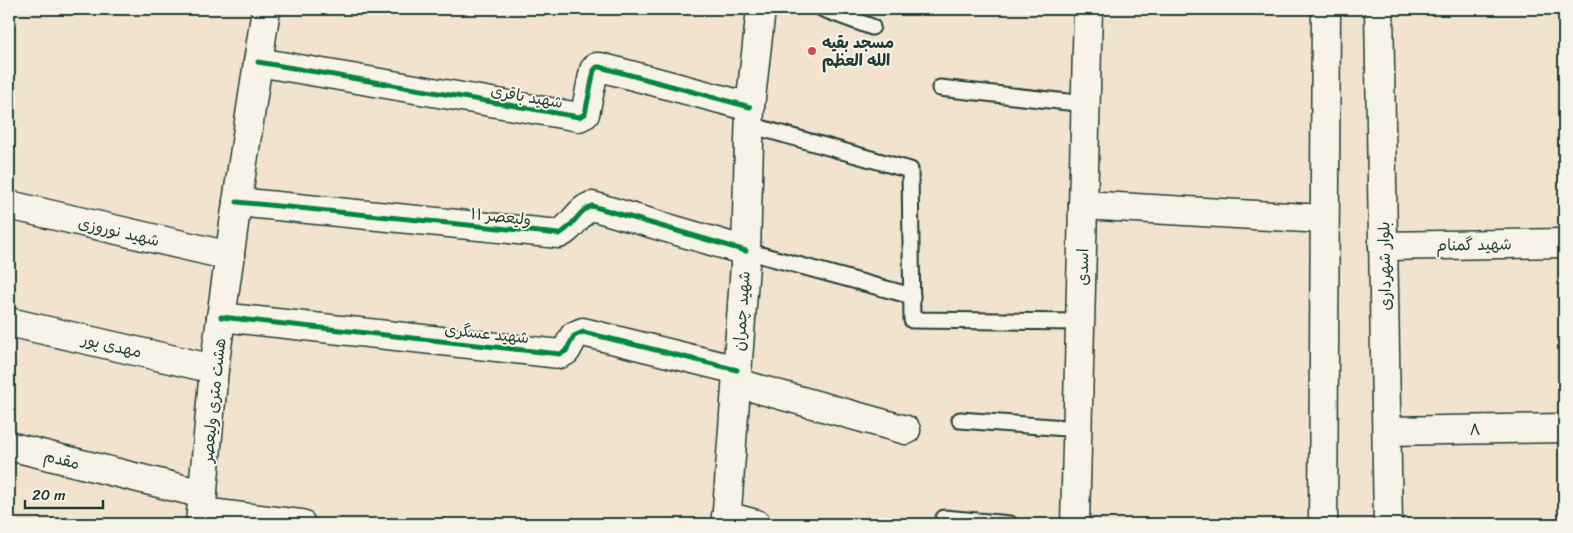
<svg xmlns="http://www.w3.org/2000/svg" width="1573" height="533" viewBox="0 0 1573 533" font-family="Sriracha,'Playpen Sans Arabic',sans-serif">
	<rect width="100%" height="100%" fill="#f2e3cf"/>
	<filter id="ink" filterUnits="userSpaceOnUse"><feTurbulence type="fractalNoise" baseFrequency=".02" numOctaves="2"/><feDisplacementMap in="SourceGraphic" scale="10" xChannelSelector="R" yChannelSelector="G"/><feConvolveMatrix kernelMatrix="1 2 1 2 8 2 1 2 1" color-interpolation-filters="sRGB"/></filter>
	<g filter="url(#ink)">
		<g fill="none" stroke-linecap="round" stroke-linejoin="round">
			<defs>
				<g id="lane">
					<path d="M823,9L872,27"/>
					<path d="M940,88L1086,104"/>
					<path d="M750,125L910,170L912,320L1080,322"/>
					<path d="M746,251L912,296"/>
					<path d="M960,420L1078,429"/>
					<path d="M944,518L1010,524"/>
				</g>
				<g id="street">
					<path d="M258,62L579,117L585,114L594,70L597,67H600L750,107"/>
					<path d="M237,202L559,234C573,228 578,210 592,206L746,251"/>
					<path d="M9,205L230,256"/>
					<path d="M1083,205L1323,219"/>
					<path d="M1383,246L1564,243"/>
					<path d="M221,317L560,354L566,351L574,336L583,332L737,370"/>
					<path d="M9,322L214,369"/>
					<path d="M737,383L906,430"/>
					<path d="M1387,431L1564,428"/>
					<path d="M9,446L203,494"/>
					<path d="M202,512L301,524"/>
					<path d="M726,516L756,524"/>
					<path d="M1075,524L1088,9"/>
				</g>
				<g id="secondary">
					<path d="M1379,9L1388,524"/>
					<path d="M200,524L214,369L237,202L266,9"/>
					<path d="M726,524L746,251L750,107L761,9"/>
					<path d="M1323,524L1326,9"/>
				</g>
			</defs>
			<use href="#lane" stroke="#1f3d34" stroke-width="19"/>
			<use href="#street" stroke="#1f3d34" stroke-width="31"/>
			<use href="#secondary" stroke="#1f3d34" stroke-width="31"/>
			<use href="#lane" stroke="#f7f3e8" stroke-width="15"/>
			<use href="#street" stroke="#f7f3e8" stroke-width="28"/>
			<use href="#secondary" stroke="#f7f3e8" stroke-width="28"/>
			<defs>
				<g id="cycleway">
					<path d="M258,62L579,117L585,114L594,70L597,67H600L750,107"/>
					<path d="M237,202L559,234C573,228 578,210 592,206L746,251"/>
					<path d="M221,317L560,354L566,351L574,336L583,332L737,370"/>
				</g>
			</defs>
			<use href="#cycleway" stroke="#f7f3e8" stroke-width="8"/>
			<use href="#cycleway" stroke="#00873e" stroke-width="5"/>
		</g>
	</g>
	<circle fill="#d1495b" stroke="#f7f3e8" stroke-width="2" cx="812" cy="51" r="5"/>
	<g text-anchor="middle" stroke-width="4" stroke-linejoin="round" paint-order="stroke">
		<g font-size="16" font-weight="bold" fill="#1f3d34" stroke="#f7f3e8" text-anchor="start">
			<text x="822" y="48">مسجد بقیه<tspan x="822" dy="18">الله العظم</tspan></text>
		</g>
		<g font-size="16" fill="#1f3d34" stroke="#f7f3e8">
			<text transform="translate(527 96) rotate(10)" y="6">شهید باقری</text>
			<text transform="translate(501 216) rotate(6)" y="6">ولیعصر ۱۱</text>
			<text transform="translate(119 231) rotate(13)" y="6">شهید نوروزی</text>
			<text transform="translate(1474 244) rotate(-1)" y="6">شهید گمنام</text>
			<text transform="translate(1384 266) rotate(-91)" y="6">بلوار شهرداری</text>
			<text transform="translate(1082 267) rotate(-89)" y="6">اسدی</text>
			<text transform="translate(741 311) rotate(-86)" y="6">شهید چمران</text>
			<text transform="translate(487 333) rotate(6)" y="6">شهید عسگری</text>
			<text transform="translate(112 345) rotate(13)" y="6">مهدی پور</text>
			<text transform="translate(213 400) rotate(-84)" y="6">هشت متری ولیعصر</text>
			<text transform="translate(1475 429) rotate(-1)" y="6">۸</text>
			<text transform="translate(62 459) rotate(14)" y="6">مقدم</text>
		</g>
	</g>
	<rect width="1573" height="533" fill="none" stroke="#f7f3e8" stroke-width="30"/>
	<rect x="15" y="15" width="1543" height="503" fill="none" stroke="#1f3d34" stroke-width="2" filter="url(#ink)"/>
	<path d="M25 500v8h78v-8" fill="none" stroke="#1f3d34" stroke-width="2.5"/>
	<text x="32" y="500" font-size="15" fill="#1f3d34" stroke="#f7f3e8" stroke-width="4" paint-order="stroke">20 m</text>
</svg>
